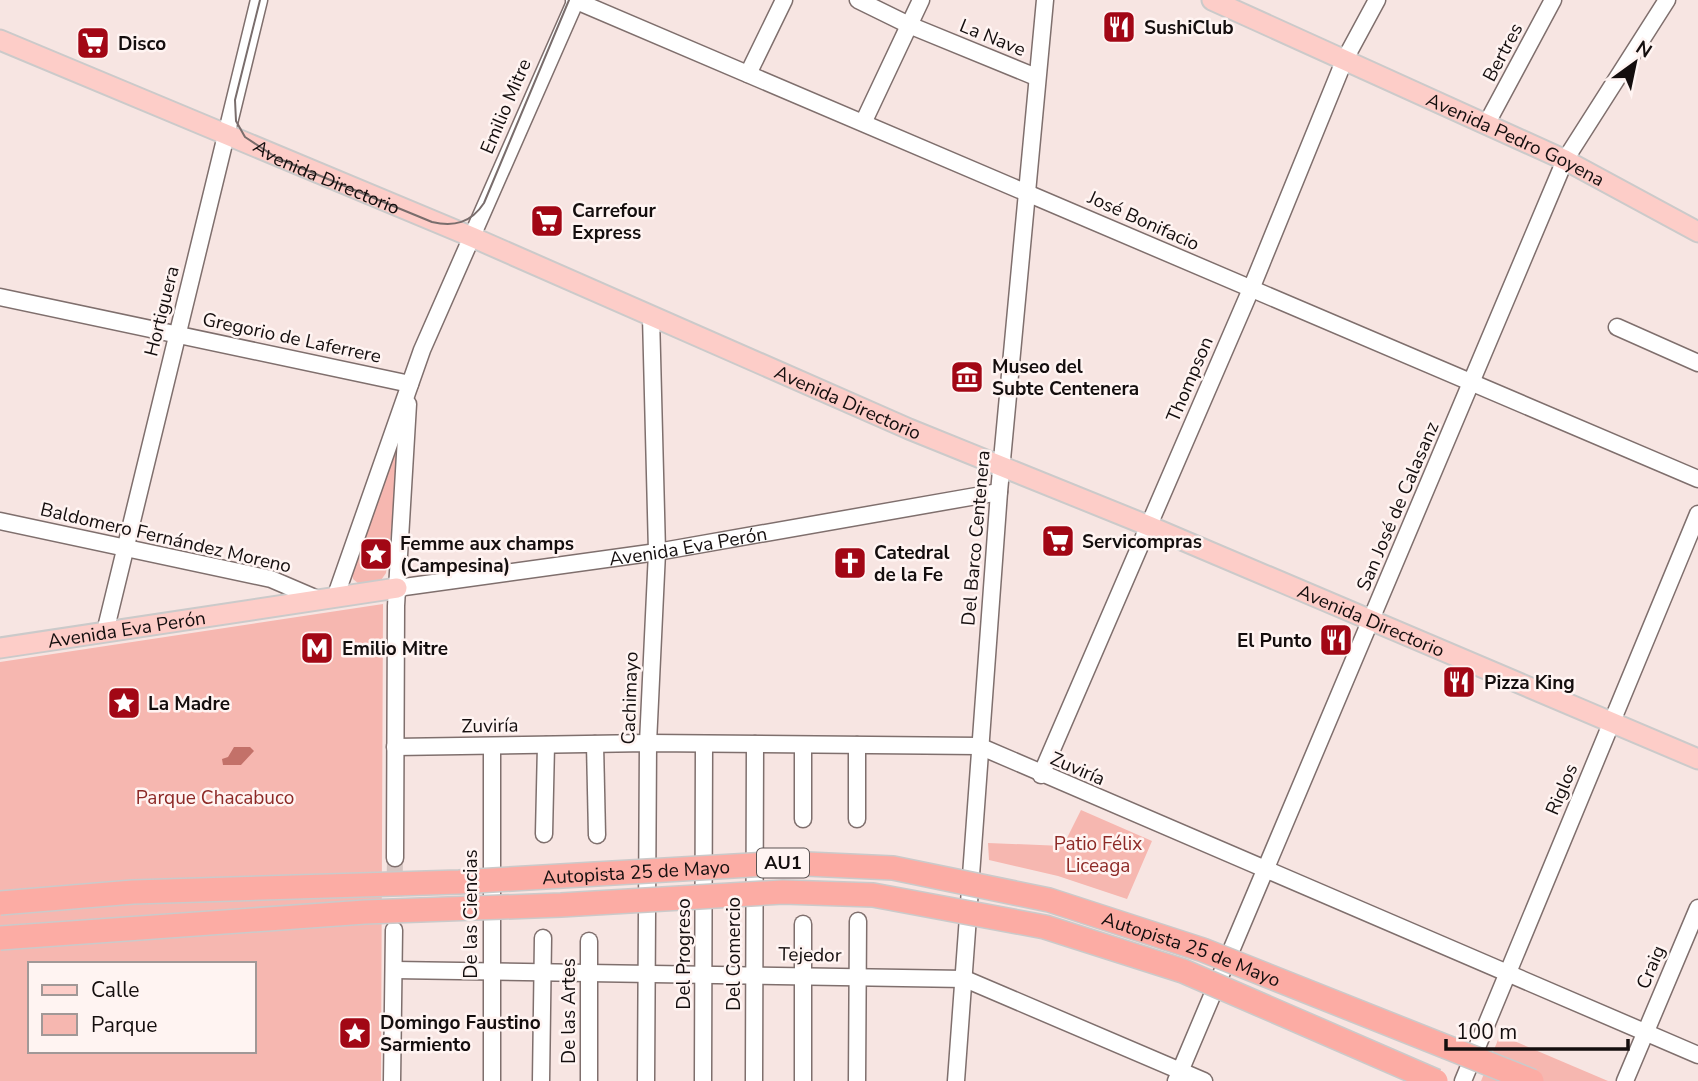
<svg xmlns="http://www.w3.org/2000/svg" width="1698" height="1081" viewBox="0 0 1698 1081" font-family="'Nunito Sans',sans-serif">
	<rect width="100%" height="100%" fill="#f7e5e2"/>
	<g fill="#f6b7b0" fill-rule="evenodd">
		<path d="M407,405L386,573L379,583L359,584L353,579L352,570Z"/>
		<path d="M383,604L381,1081H0V662ZM30,964H254V1051H30Z"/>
		<path d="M1081,810L1152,841L1127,899L1058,876L989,860L988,843L1063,846Z"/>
		<path d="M1500,1035L1608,1081H1481Z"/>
	</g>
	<path fill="#c37169" d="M234,747H250L254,751L241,765H223L222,759L228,757Z"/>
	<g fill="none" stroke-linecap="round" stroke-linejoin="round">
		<path stroke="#d5c5c2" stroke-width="16" stroke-dasharray="16 8" stroke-linecap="butt" d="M394,920L395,858"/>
		<defs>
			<g id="minor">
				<path d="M574,0L1698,479"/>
				<path d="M858,0L909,25L1036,77"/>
				<path d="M748,74L784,0"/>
				<path d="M864,121L921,0"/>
				<path d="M1487,123L1553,0"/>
				<path d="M0,297L410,384"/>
				<path d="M1617,327L1698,363"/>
				<path d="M0,521L271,579L320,600"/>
				<path id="s1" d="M397,588L657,552L999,492"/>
				<path d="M335,598L422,350L576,0"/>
				<path d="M105,632L259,0"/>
				<path d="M595,744L597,835"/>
				<path d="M857,745V819"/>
				<path d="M395,747L648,743L979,746L1698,1055"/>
				<path d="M1041,775L1251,289L1344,61L1377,0"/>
				<path d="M803,819V745"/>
				<path d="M544,834L546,745"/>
				<path d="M395,858L396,606L408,404"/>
				<path d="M803,924V1081"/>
				<path d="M394,970L965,979L1204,1081"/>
				<path d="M392,1081L394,930"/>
				<path d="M492,1081V747"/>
				<path d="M541,1081L543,938"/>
				<path d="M589,1081V941"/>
				<path d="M646,1081L648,743L657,552L651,316"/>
				<path d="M703,1081L704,744"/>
				<path d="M754,1081L755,744"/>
				<path d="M857,1081L858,921"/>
				<path d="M956,1081L999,492L1045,0"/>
				<path d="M1176,1081L1565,160L1667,0"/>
				<path d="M1463,1081L1698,514"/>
				<path d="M1625,1081L1698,908"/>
			</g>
			<g id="major">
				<path id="s2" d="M1212,0L1565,160L1698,232"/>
				<path id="s3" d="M0,40L472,237L909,429L1149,526L1698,759"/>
				<path id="s4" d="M0,648L397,588"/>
			</g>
		</defs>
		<use href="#minor" stroke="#7f6f6d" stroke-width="19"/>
		<use href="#major" stroke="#cbcaca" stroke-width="23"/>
		<use href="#minor" stroke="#fff" stroke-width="16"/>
		<use href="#major" stroke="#fdcdc8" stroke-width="19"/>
		<path stroke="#796d6c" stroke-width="2" id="s5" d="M260,0L235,100L236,121L245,137L277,158L432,222C454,227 471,223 484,203L569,0"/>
		<defs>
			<g id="highway-bridge">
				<path id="s6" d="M0,903L133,892L459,882L785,863L893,868L1049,900L1203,950L1532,1081"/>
				<path d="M0,938L365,912L561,905L783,892L873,895L1045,927L1183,971L1436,1081"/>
			</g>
		</defs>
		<use href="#highway-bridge" stroke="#cbcaca" stroke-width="26" stroke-linecap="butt"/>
		<use href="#highway-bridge" stroke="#fcaca4" stroke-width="23"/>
	</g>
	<defs>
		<symbol id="restaurant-square" viewBox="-11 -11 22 22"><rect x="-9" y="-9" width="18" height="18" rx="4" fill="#a20715" stroke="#fff4f2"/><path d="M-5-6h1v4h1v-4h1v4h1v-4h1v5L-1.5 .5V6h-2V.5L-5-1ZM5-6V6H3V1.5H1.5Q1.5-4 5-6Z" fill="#fff"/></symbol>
		<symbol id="supermarket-square" viewBox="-11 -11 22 22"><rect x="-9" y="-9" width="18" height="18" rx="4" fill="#a20715" stroke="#fff4f2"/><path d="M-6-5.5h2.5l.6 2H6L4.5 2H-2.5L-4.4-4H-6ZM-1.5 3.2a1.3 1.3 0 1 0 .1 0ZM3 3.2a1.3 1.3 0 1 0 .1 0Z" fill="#fff"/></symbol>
		<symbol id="museum-square" viewBox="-11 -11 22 22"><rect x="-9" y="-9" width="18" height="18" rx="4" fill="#a20715" stroke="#fff4f2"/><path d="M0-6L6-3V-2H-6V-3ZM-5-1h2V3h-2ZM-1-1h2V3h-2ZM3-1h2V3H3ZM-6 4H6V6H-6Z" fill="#fff"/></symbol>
		<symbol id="sight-square" viewBox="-11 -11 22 22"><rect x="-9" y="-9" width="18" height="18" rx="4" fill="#a20715" stroke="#fff4f2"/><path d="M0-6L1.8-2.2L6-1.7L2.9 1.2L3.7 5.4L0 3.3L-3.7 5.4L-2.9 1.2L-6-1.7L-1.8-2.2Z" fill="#fff"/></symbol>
		<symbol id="church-square" viewBox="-11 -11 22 22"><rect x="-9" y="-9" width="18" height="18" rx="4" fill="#a20715" stroke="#fff4f2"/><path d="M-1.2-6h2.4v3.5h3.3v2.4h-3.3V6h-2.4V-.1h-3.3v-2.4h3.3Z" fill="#fff"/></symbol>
		<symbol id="metro-square" viewBox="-11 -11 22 22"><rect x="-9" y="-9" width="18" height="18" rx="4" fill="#a20715" stroke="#fff4f2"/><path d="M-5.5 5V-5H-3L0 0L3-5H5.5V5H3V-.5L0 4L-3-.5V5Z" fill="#fff"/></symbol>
	</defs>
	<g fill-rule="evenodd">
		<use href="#restaurant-square" x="1100" y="8" width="38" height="38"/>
		<use href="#supermarket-square" x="74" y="24" width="38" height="38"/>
		<use href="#supermarket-square" x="528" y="202" width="38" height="38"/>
		<use href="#museum-square" x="948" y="358" width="38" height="38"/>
		<use href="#supermarket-square" x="1039" y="522" width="38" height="38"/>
		<use href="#sight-square" x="357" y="535" width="38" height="38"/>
		<use href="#church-square" x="831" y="544" width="38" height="38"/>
		<use href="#restaurant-square" x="1317" y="621" width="38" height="38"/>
		<use href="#metro-square" x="298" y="629" width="38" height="38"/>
		<use href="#restaurant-square" x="1440" y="663" width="38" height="38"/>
		<use href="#sight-square" x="105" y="684" width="38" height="38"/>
		<use href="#sight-square" x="336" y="1014" width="38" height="38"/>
	</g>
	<g text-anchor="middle" stroke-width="5" stroke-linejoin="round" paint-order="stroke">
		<rect fill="#fff4f2" stroke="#5a5352" stroke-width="2" x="757" y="848.5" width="52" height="29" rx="5"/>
		<g font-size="18" font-weight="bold" fill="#140e0e">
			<text x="783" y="869">AU1</text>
		</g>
		<g font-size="19" font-weight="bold" fill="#140e0e" stroke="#fff4f2" text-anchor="start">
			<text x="1144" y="34">SushiClub</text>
			<text x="118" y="50">Disco</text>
			<text x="572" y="217">Carrefour<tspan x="572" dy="22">Express</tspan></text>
			<text x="992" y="373">Museo del<tspan x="992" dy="22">Subte Centenera</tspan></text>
			<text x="1082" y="548">Servicompras</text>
			<text x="400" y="550">Femme aux champs<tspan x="400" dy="22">(Campesina)</tspan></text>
			<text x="874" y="559">Catedral<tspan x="874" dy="22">de la Fe</tspan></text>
			<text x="1312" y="647" text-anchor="end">El Punto</text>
			<text x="342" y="655">Emilio Mitre</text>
			<text x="1484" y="689">Pizza King</text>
			<text x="148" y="710">La Madre</text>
			<text x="380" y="1029">Domingo Faustino<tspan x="380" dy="22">Sarmiento</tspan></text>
		</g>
		<g font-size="19" fill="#140e0e" stroke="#fff4f2">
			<text transform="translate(993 37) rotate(22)" y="7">La Nave</text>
			<text transform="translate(1502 52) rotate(-62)" y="7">Bertres</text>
			<text transform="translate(505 106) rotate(-67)" y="7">Emilio Mitre</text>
			<text dy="7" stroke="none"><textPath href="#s2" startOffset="334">Avenida Pedro Goyena</textPath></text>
			<text dy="7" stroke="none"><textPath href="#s5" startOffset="234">Avenida Directorio</textPath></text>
			<text transform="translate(1144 220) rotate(24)" y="7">José Bonifacio</text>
			<text transform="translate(161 311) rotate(-76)" y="7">Hortiguera</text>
			<text transform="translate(292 337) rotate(12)" y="7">Gregorio de Laferrere</text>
			<text transform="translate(1189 379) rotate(-67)" y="7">Thompson</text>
			<text dy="7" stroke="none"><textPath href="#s3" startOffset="922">Avenida Directorio</textPath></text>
			<text transform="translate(1397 506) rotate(-67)" y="7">San José de Calasanz</text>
			<text transform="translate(166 537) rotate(13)" y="7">Baldomero Fernández Moreno</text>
			<text transform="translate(975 538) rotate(-85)" y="7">Del Barco Centenera</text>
			<text dy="7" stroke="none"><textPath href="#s1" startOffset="294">Avenida Eva Perón</textPath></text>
			<text dy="7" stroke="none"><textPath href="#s3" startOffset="1489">Avenida Directorio</textPath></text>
			<text dy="7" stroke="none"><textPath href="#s4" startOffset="128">Avenida Eva Perón</textPath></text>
			<text transform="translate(629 698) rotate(-88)" y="7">Cachimayo</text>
			<text transform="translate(490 725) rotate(-1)" y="7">Zuviría</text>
			<text transform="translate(1078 768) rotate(23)" y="7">Zuviría</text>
			<text transform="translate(1561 789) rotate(-67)" y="7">Riglos</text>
			<text dy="7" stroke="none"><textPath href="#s6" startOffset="637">Autopista 25 de Mayo</textPath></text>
			<text transform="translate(470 914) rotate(-90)" y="7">De las Ciencias</text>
			<text dy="7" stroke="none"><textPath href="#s6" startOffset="1204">Autopista 25 de Mayo</textPath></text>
			<text transform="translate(683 954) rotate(-90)" y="7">Del Progreso</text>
			<text transform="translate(733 954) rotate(-90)" y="7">Del Comercio</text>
			<text transform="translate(810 954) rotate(1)" y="7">Tejedor</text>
			<text transform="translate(1650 967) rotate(-67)" y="7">Craig</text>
			<text transform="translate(568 1011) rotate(-90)" y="7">De las Artes</text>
		</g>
		<g font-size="19" fill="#8d2926" stroke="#fff4f2">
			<text x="215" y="804">Parque Chacabuco</text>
			<text x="1098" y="850">Patio Félix<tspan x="1098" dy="22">Liceaga</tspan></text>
		</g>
	</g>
	<rect x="28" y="962" width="228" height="91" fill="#fff4f2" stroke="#a19897" stroke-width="2"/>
	<rect x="42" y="985" width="35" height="10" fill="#fdcdc8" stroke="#a19897" stroke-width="2"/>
	<text x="91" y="997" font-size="21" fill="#140e0e">Calle</text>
	<rect x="42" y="1014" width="35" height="21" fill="#f6b7b0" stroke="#a19897" stroke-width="2"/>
	<text x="91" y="1032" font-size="21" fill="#140e0e">Parque</text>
	<g transform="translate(1635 63) rotate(33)" stroke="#fff4f2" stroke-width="5" paint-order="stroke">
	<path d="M0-5L12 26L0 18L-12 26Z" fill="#140e0e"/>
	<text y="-10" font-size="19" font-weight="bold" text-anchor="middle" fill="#140e0e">N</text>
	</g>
	<path d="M1446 1039v10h182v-10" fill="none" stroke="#140e0e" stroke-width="3.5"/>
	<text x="1456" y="1039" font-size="21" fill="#140e0e" stroke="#fff4f2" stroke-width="5" paint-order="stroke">100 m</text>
</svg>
